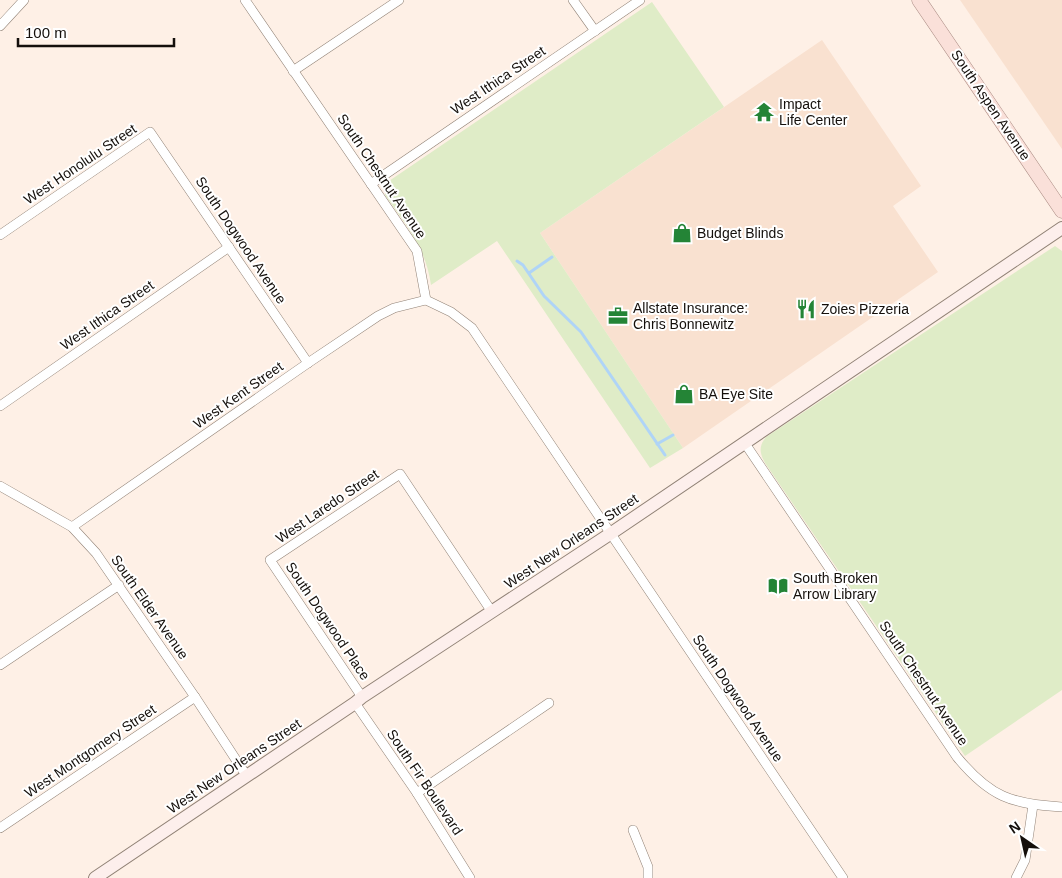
<svg xmlns="http://www.w3.org/2000/svg" width="1062" height="878" viewBox="0 0 1062 878" font-family="Arial,sans-serif">
	<rect width="100%" height="100%" fill="#fef0e6"/>
	<g fill="#f9e1d0">
		<path d="M960,0H1062V149Z"/>
		<path d="M822,40L921,186L893,206L938,272L683,448L540,233Z"/>
	</g>
	<g fill="#dfecc7">
		<path d="M652,2L724,107L540,233L683,448L650,468L497,241L431,285C426,248 406,225 385,195V185L389,181Z"/>
		<path d="M1055,246L1062,251V690L965,756L765,463C759,452 759,446 766,437Z"/>
	</g>
	<g fill="none" stroke-linecap="round" stroke-linejoin="round">
		<g stroke="#afd4f7" stroke-width="3">
			<path d="M517,261L523,265L544,296L581,332L665,455"/>
			<path d="M529,273L552,257"/>
			<path d="M657,444L673,435"/>
		</g>
		<defs>
			<g id="street">
				<path d="M245,0L417,251L426,300L451,312L472,328L843,878"/>
				<path d="M573,0L595,31"/>
				<path d="M0,26L24,0"/>
				<path d="M293,71L399,0"/>
				<path d="M371,184L640,0"/>
				<path d="M0,235L150,132L308,363"/>
				<path d="M0,406L229,247"/>
				<path d="M744,442L957,757C990,797 1011,804 1062,807"/>
				<path d="M0,486L72,527L96,553L195,697L246,775"/>
				<path d="M72,527L308,363L378,316L394,308L426,300"/>
				<path d="M0,665L119,585"/>
				<path d="M362,697L270,560L400,474L492,612"/>
				<path d="M355,703L417,793L470,878"/>
				<path d="M417,793L549,703"/>
				<path d="M0,828L195,697"/>
				<path d="M633,830L648,867V878"/>
				<path d="M1016,878L1025,860L1033,805"/>
			</g>
			<path id="secondary" d="M95,878L355,703L362,697L610,534L1062,228"/>
			<path id="primary" d="M919,0L1062,211"/>
		</defs>
		<use href="#street" stroke="#918276" stroke-width="10"/>
		<use href="#secondary" stroke="#918276" stroke-width="14"/>
		<use href="#primary" stroke="#a88981" stroke-width="15"/>
		<use href="#street" stroke="#fff" stroke-width="9"/>
		<use href="#secondary" stroke="#fdefec" stroke-width="12"/>
		<use href="#primary" stroke="#fae0d9" stroke-width="14"/>
	</g>
	<defs>
		<symbol id="temple-bare" viewBox="-9 -9 18 18"><path d="M0-6L5-2H3V0L6.5 2.5H4V6H1.5V3h-3V6H-4V2.5H-6.5L-3 0V-2H-5Z" fill="#248436" stroke="#fff" stroke-width="2.5" paint-order="stroke"/></symbol>
		<symbol id="shop-bare" viewBox="-9 -9 18 18"><path d="M-5-2.5h2.3a2.7 3.5 0 0 1 5.4 0H5L5.5 6h-11ZM-1.5-2.5h3a1.5 2.3 0 0 0-3 0Z" fill="#248436" stroke="#fff" stroke-width="2.5" paint-order="stroke"/></symbol>
		<symbol id="restaurant-bare" viewBox="-9 -9 18 18"><path d="M-5-6h1v4h1v-4h1v4h1v-4h1v5L-1.5 .5V6h-2V.5L-5-1ZM5-6V6H3V1.5H1.5Q1.5-4 5-6Z" fill="#248436" stroke="#fff" stroke-width="2.5" paint-order="stroke"/></symbol>
		<symbol id="office-bare" viewBox="-9 -9 18 18"><path d="M-6-3h4V-5.5h4V-3h4V5H-6ZM-1-4.5V-3h2v-1.5ZM-6 0V1H6V0Z" fill="#248436" stroke="#fff" stroke-width="2.5" paint-order="stroke"/></symbol>
		<symbol id="library-bare" viewBox="-9 -9 18 18"><path d="M-6-4Q-3-5.5-.7-3.5V5Q-3 3-6 4ZM6-4Q3-5.5 .7-3.5V5Q3 3 6 4Z" fill="#248436" stroke="#fff" stroke-width="2.5" paint-order="stroke"/></symbol>
	</defs>
	<g fill-rule="evenodd">
		<use href="#temple-bare" x="750" y="98" width="28" height="28"/>
		<use href="#shop-bare" x="668" y="219" width="28" height="28"/>
		<use href="#restaurant-bare" x="792" y="295" width="28" height="28"/>
		<use href="#office-bare" x="604" y="302" width="28" height="28"/>
		<use href="#shop-bare" x="670" y="380" width="28" height="28"/>
		<use href="#library-bare" x="764" y="572" width="28" height="28"/>
	</g>
	<g text-anchor="middle" stroke-width="4" stroke-linejoin="round" paint-order="stroke">
		<g font-size="14" fill="#140f0b" stroke="#fff">
			<text transform="translate(498 80) rotate(-34)" y="5">West Ithica Street</text>
			<text transform="translate(991 105) rotate(56)" y="5">South Aspen Avenue</text>
			<text transform="translate(80 164) rotate(-34)" y="5">West Honolulu Street</text>
			<text transform="translate(382 176) rotate(56)" y="5">South Chestnut Avenue</text>
			<text transform="translate(241 240) rotate(56)" y="5">South Dogwood Avenue</text>
			<text transform="translate(107 315) rotate(-35)" y="5">West Ithica Street</text>
			<text transform="translate(238 395) rotate(-35)" y="5">West Kent Street</text>
			<text transform="translate(327 506) rotate(-34)" y="5">West Laredo Street</text>
			<text transform="translate(571 541) rotate(-34)" y="5">West New Orleans Street</text>
			<text transform="translate(150 607) rotate(55)" y="5">South Elder Avenue</text>
			<text transform="translate(328 621) rotate(56)" y="5">South Dogwood Place</text>
			<text transform="translate(924 683) rotate(56)" y="5">South Chestnut Avenue</text>
			<text transform="translate(738 698) rotate(56)" y="5">South Dogwood Avenue</text>
			<text transform="translate(90 751) rotate(-34)" y="5">West Montgomery Street</text>
			<text transform="translate(234 766) rotate(-34)" y="5">West New Orleans Street</text>
			<text transform="translate(425 782) rotate(56)" y="5">South Fir Boulevard</text>
		</g>
		<g font-size="14" fill="#140f0b" stroke="#fff" text-anchor="start">
			<text x="779" y="109">Impact<tspan x="779" dy="16">Life Center</tspan></text>
			<text x="697" y="238">Budget Blinds</text>
			<text x="633" y="313">Allstate Insurance:<tspan x="633" dy="16">Chris Bonnewitz</tspan></text>
			<text x="821" y="314">Zoies Pizzeria</text>
			<text x="699" y="399">BA Eye Site</text>
			<text x="793" y="583">South Broken<tspan x="793" dy="16">Arrow Library</tspan></text>
		</g>
	</g>
	<g transform="translate(1022 838) rotate(326)" stroke="#ffffff" stroke-width="4" paint-order="stroke">
	<path d="M0-4L9 19L0 12L-9 19Z" fill="#140f0b"/>
	<text y="-8" font-size="14" font-weight="bold" text-anchor="middle" fill="#140f0b">N</text>
	</g>
	<path d="M18 38v8h156v-8" fill="none" stroke="#140f0b" stroke-width="2.5"/>
	<text x="25" y="38" font-size="15" fill="#140f0b" stroke="#ffffff" stroke-width="4" paint-order="stroke">100 m</text>
</svg>
